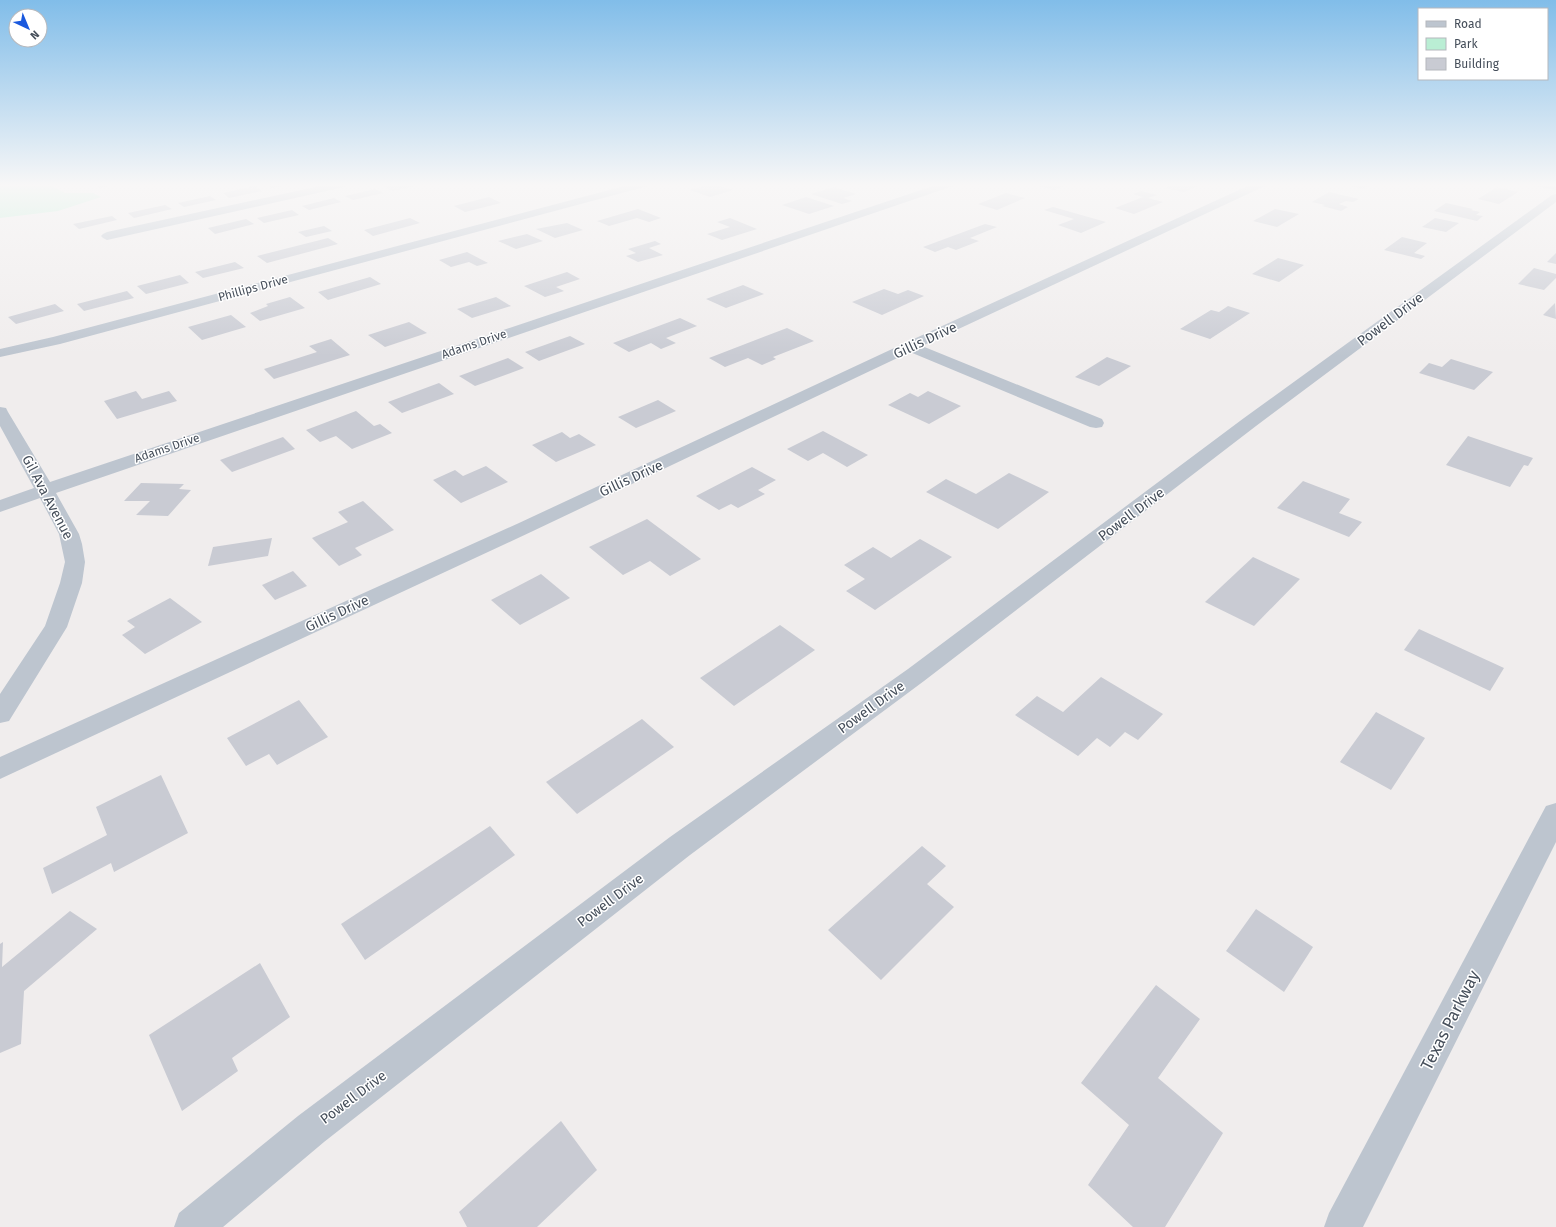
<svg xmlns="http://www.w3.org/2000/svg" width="1556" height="1227" viewBox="0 0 1556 1227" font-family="'Fira Sans',sans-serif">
	<rect width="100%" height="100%" fill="#f0eded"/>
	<path fill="#baeed4" d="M0,184H48L65,193H93L101,197L58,211L0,218Z"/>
	<g fill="#c9cbd3">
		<path d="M94,184H115V185L100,188Z"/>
		<path d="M265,184H287V185L272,188Z"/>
		<path d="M396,184H418V185L393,191L385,187Z"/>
		<path d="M712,184L733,190L710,197L690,190Z"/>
		<path d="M1032,184H1070L1054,190Z"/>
		<path d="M1173,184H1191L1198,186L1184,192L1165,188Z"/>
		<path d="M1344,184H1371L1363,189Z"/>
		<path d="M255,186L262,191L229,198L223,193Z"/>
		<path d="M834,187L856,194L843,198L852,201L842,204L811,194Z"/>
		<path d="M1497,187L1518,192L1499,204L1478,199Z"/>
		<path d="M375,189L383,193L353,200L345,196Z"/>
		<path d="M1141,191L1157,195L1148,198L1163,202L1134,214L1115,208L1143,197L1133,194Z"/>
		<path d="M1329,192L1359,199L1353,202L1346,201L1339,204L1348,207L1341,211L1322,206L1325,205L1312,202Z"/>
		<path d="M1006,193L1025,198L997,210L978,204Z"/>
		<path d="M210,196L216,200L184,207L178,203Z"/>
		<path d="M489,197L501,203L465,212L454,206Z"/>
		<path d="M806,197L834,206L809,214L782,205Z"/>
		<path d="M334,198L341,202L309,210L302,206Z"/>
		<path d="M1446,203L1473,209L1471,210L1480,212L1476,215L1483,216L1477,221L1434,211Z"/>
		<path d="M165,205L172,209L134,218L128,213Z"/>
		<path d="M1053,207L1106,222L1081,233L1058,225L1074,219L1044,210Z"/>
		<path d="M638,209L661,218L649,222L637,218L609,226L597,221Z"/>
		<path d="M1275,209L1299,214L1277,227L1253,221Z"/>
		<path d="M292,210L299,215L264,223L257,218Z"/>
		<path d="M112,216L117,220L79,229L73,224Z"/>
		<path d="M410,218L420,223L373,236L364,230Z"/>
		<path d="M730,218L757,229L722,240L707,234L730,227L717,222Z"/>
		<path d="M1435,218L1459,223L1446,232L1422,227Z"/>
		<path d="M246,219L254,224L215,234L208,228Z"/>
		<path d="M567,223L583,230L555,238L536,229Z"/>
		<path d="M985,224L997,227L970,238L979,241L956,250L948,247L935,252L923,247Z"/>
		<path d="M324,226L332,231L306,237L298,232Z"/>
		<path d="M527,234L543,241L516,249L498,241Z"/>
		<path d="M1402,237L1427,243L1414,253L1425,256L1421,259L1384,250Z"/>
		<path d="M328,238L338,244L267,263L257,256Z"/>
		<path d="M655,241L661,244L649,248L663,255L638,262L626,256L636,253L628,249Z"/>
		<path d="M467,252L488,263L477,266L469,262L451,267L439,260Z"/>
		<path d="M1556,253V264L1547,262Z"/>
		<path d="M1278,258L1304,265L1279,282L1252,274Z"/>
		<path d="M235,262L244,268L203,278L195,272Z"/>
		<path d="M1534,268L1556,274V278L1544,290L1518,284Z"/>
		<path d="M567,272L580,279L556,287L564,291L545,297L524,286Z"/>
		<path d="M180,275L189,283L146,294L137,286Z"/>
		<path d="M370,277L381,284L328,300L318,292Z"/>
		<path d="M743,285L764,294L726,308L706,299Z"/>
		<path d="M884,289L898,294L908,290L924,296L882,315L852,302Z"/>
		<path d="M127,291L134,298L84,311L77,304Z"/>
		<path d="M290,297L305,308L260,321L250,313L268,306L266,304Z"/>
		<path d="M496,297L511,306L472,318L457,309Z"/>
		<path d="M1555,303L1556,319L1543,315Z"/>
		<path d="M55,304L64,311L16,324L8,317Z"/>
		<path d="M1228,306L1250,313L1210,339L1180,329L1211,310L1219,312Z"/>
		<path d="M231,315L246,327L202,340L188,327Z"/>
		<path d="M680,318L697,326L666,338L676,343L661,349L651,343L629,352L613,343Z"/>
		<path d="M409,322L427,333L385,347L368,335Z"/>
		<path d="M787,328L814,341L773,357L776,359L762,365L748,358L725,367L709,358Z"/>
		<path d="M570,336L585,344L539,361L525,352Z"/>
		<path d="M331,339L350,355L274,379L264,369L317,352L309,346Z"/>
		<path d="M1107,357L1131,366L1099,386L1075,377Z"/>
		<path d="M508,358L524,368L475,386L459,376Z"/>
		<path d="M1451,359L1493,372L1474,390L1419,373L1429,363L1442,367Z"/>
		<path d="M439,383L454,394L402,413L388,402Z"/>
		<path d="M136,391L142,399L169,391L177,401L117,419L104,401Z"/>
		<path d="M928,391L961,406L929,424L888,405L910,393L918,397Z"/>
		<path d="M658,400L676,411L636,428L618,417Z"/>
		<path d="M356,411L374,426L380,424L392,433L352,449L336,436L320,442L306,430Z"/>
		<path d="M823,431L868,455L847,467L823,453L808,461L787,449Z"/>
		<path d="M562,432L570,438L579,434L596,445L556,462L532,445Z"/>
		<path d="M1468,436L1533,458L1528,466L1524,465L1510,487L1446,465Z"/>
		<path d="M283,437L295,449L232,472L220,460Z"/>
		<path d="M486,466L508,482L461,503L433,480L455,470L463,476Z"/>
		<path d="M752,467L776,480L758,490L765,494L738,508L731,504L719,510L696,496Z"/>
		<path d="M1009,473L1049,492L998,529L926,492L946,479L976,494Z"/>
		<path d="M1303,481L1350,499L1339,513L1362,522L1349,537L1277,508Z"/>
		<path d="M141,483L184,484L179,489L191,490L168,516L136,515L150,501H124Z"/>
		<path d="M363,501L394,530L355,548L362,555L339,566L312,538L348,522L338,512Z"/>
		<path d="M647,519L701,559L670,576L650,561L623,575L589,547Z"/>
		<path d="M272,538L268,556L208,566L213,547Z"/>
		<path d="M920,539L952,557L875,610L846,591L865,579L844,565L873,547L891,558Z"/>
		<path d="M1253,557L1300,579L1254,626L1205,602Z"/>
		<path d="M293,571L307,586L275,600L262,585Z"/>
		<path d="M541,574L570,598L520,625L491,600Z"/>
		<path d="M170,598L202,622L145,654L122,635L135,627L127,621Z"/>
		<path d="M780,625L815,650L734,706L700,678Z"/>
		<path d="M1419,629L1504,668L1490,691L1404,650Z"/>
		<path d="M1101,677L1163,714L1138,740L1125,732L1110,747L1097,738L1078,756L1015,715L1037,696L1063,712Z"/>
		<path d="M299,700L328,737L277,765L269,754L246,766L227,738Z"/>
		<path d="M1376,712L1425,738L1391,790L1340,762Z"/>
		<path d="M642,719L674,747L577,814L546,782Z"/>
		<path d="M161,775L188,833L114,872L111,863L52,894L43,868L107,835L96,807Z"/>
		<path d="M490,826L515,855L365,960L341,924Z"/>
		<path d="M922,846L946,866L927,884L954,907L881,980L828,930Z"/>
		<path d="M1256,909L1313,947L1284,992L1226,951Z"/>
		<path d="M70,911L97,929L24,991L21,1044L0,1053V944L3,942L2,967Z"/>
		<path d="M260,963L290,1017L232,1058L238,1071L182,1111L149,1035Z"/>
		<path d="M1156,985L1200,1019L1158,1078L1223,1133L1165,1227H1133L1088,1185L1129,1125L1081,1083Z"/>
		<path d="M561,1121L597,1170L537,1227H467L459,1212Z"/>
	</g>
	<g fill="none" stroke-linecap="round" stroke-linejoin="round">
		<g fill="#bdc5cf" fill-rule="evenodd">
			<path d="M329,184H349L344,187L107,240L103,238L101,236L103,234L107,232Z"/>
			<path d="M632,184H649L648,186L60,344L0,357V349L53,337Z"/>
			<path d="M939,184H954L953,186L56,493L79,534L82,544L85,562L82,583L67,627L9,721L0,723V694L45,626L60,583L65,562L59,534L40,498L0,512V500L34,488L0,426V407L6,408L8,412L50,482Z"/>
			<path d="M1252,184H1266L1265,186L922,346L1102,419L1104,423L1102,427L1096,428L1090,427L910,352L533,531L0,779V757L519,523L905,343Z"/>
			<path d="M1534,184H1556V190L1535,186Z"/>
			<path d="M1556,194V202L1256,426L924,681L690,855L324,1142L223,1227H174L179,1213L298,1116L670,837L908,669L1244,418L1552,195Z"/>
			<path d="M1556,803V842L1363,1227H1324L1329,1213L1546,806Z"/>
		</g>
	</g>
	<linearGradient id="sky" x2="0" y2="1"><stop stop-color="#81bde9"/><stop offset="0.52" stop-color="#f8f7f7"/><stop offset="1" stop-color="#f8f7f7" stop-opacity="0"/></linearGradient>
	<rect width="1556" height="356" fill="url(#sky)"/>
	<g text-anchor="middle" stroke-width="3" stroke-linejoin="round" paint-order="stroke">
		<g font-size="12" fill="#454e5a" stroke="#fff">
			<text transform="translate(253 288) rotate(-15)" y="4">Phillips Drive</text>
			<text transform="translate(474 344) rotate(-19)" y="4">Adams Drive</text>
			<text transform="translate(167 448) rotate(-19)" y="4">Adams Drive</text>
		</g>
		<g font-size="14" fill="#454e5a" stroke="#fff">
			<text transform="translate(1390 319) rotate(-37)" y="5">Powell Drive</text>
			<text transform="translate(925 340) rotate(-25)" y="5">Gillis Drive</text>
			<text transform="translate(631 478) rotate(-25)" y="5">Gillis Drive</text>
			<text transform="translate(48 497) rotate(62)" y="5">Gil Ava Avenue</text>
			<text transform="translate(1131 514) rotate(-37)" y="5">Powell Drive</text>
			<text transform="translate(337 613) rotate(-25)" y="5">Gillis Drive</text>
			<text transform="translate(871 707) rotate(-36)" y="5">Powell Drive</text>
			<text transform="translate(610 900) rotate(-37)" y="5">Powell Drive</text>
			<text transform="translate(353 1097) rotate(-37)" y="5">Powell Drive</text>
		</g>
		<g font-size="17" fill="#454e5a" stroke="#fff">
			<text transform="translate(1450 1020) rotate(-63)" y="6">Texas Parkway</text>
		</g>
	</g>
	<rect x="1418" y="8" width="130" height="72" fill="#ffffff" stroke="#b5b8bd"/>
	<rect x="1426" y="21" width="20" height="6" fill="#bdc5cf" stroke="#b5b8bd"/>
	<text x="1454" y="28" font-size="12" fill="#454e5a">Road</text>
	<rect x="1426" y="38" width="20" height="12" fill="#baeed4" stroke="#b5b8bd"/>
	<text x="1454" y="48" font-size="12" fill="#454e5a">Park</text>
	<rect x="1426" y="58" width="20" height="12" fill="#c9cbd3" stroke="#b5b8bd"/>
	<text x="1454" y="68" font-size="12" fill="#454e5a">Building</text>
	<g transform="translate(28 28) rotate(136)"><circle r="19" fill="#ffffff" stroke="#b5b8bd"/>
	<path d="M0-3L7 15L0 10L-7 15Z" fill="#1958de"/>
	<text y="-6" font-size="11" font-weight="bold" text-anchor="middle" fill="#454e5a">N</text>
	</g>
</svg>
